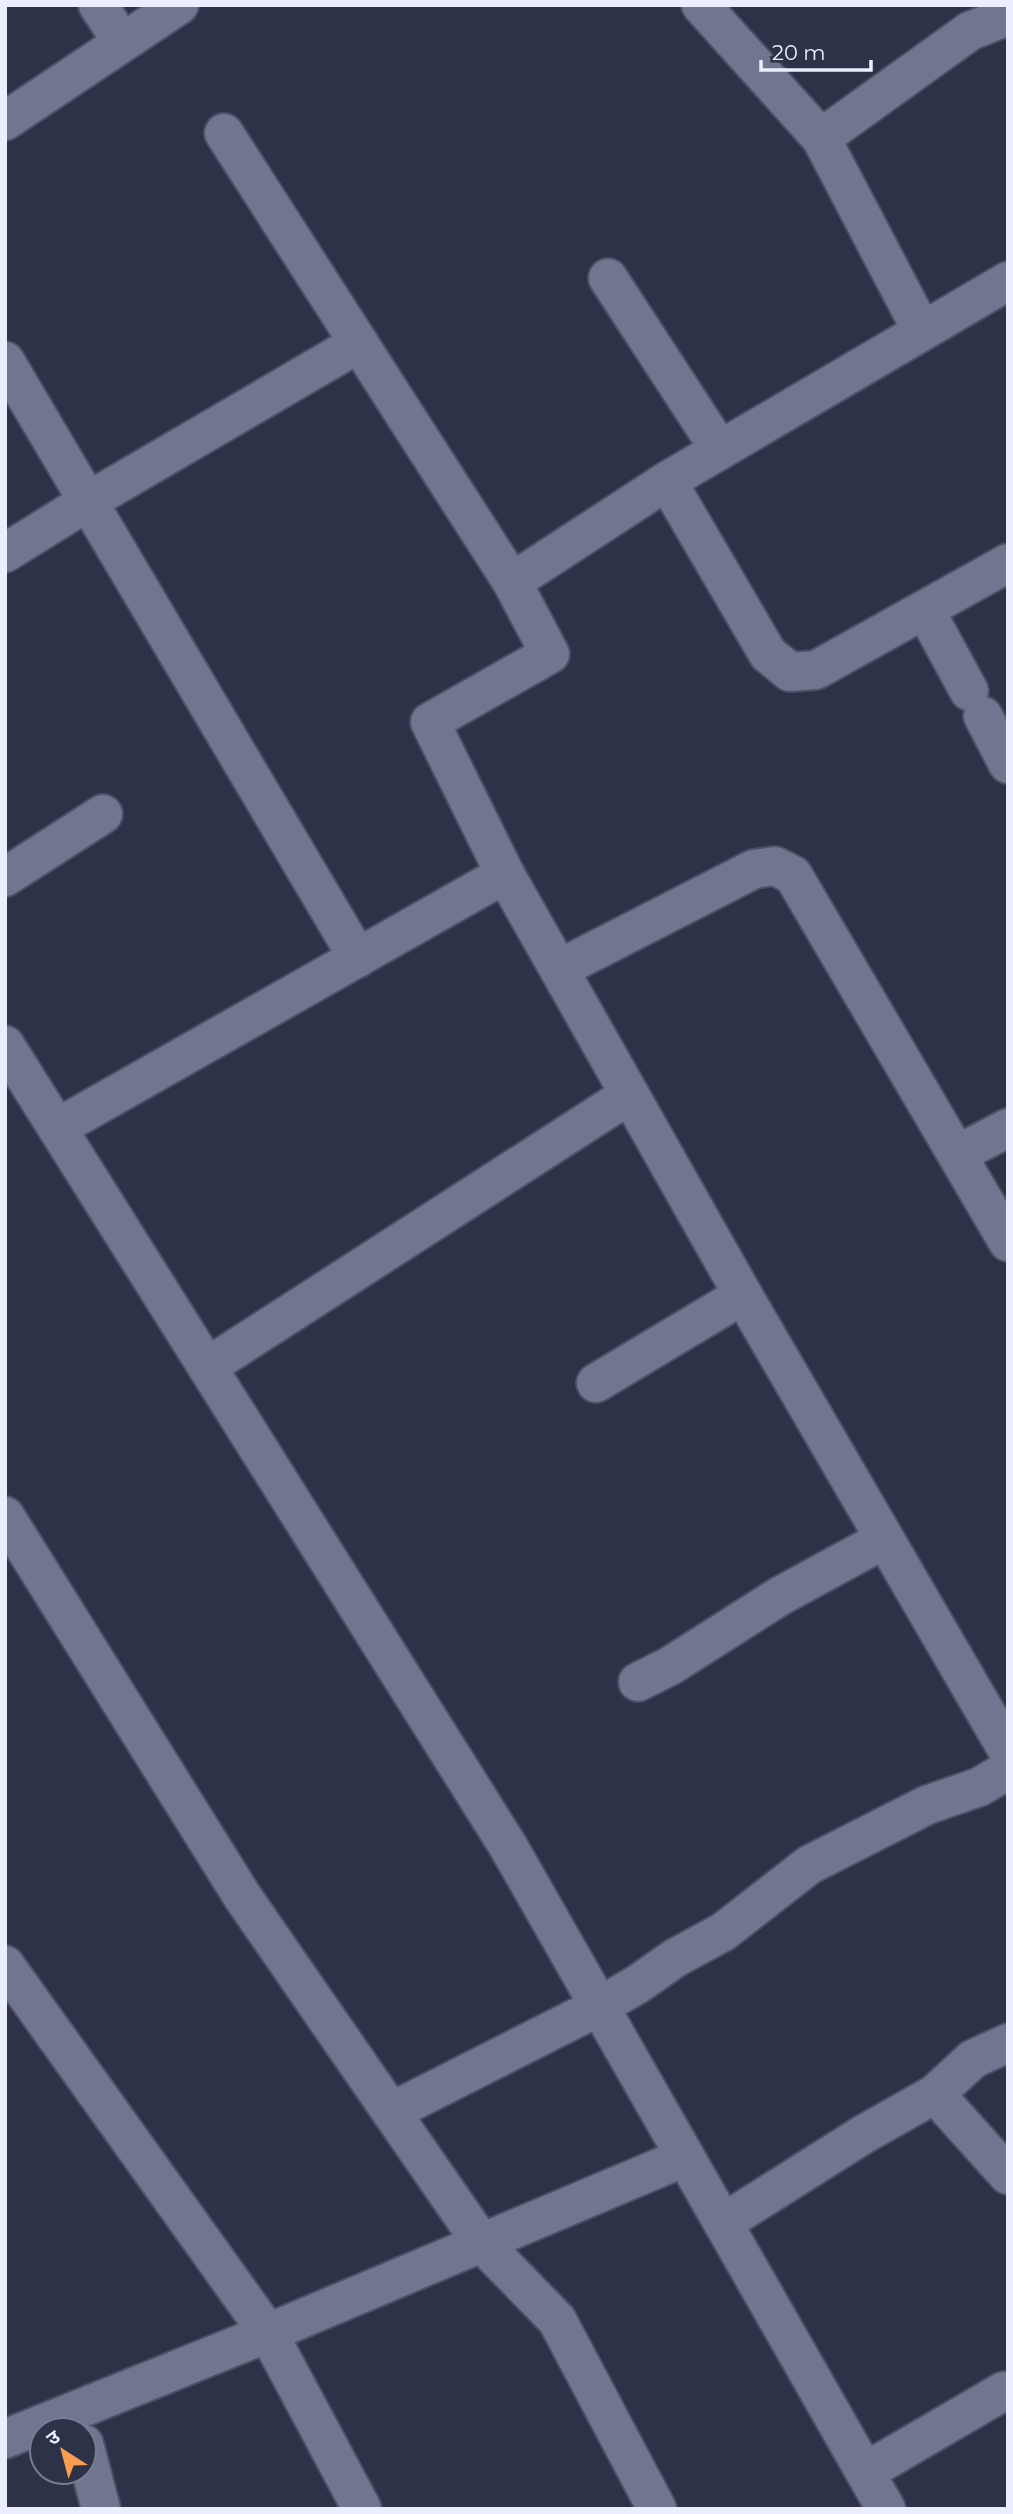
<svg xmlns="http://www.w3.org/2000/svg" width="1013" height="2514" viewBox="0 0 1013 2514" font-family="Montserrat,'Noto Sans Devanagari',sans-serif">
	<rect width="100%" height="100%" fill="#2e3249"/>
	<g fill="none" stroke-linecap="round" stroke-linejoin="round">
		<defs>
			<g id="minor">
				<path d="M98,5L122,42"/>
				<path d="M701,5L821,138L922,331"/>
				<path d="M5,121L179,5"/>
				<path d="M224,133L512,582L667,481"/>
				<path d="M821,138L970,31L1008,16"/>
				<path d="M608,278L720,450"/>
				<path d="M1008,281L667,481L768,654L790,672L816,670L1008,563"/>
				<path d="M5,361L358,958"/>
				<path d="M5,553L87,502L359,343"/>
				<path d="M925,610L969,691"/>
				<path d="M983,716L1008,764"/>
				<path d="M505,874L430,722L550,654L512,582"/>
				<path d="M5,877L103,814"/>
				<path d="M559,969L754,869L775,866L793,875L1008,1242"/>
				<path d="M5,1045L508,1846L886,2509"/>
				<path d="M57,1128L505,874L743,1295L1008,1751"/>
				<path d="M958,1154L1008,1128"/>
				<path d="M207,1367L629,1095"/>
				<path d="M596,1383L743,1295"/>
				<path d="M5,1516L242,1896L481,2242L557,2320L657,2509"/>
				<path d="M638,1682L670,1666L780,1596L883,1540"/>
				<path d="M5,1965L268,2333L362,2509"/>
				<path d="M935,2094L1008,2175"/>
				<path d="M391,2112L600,2006L638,1984L675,1958L723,1932L809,1865L927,1805L979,1787L1008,1770"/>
				<path d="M723,2223L864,2134L935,2094L973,2059L1008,2043"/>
				<path d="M5,2439L268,2333L685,2157"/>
				<path d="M84,2444L101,2509"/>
				<path d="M865,2472L1004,2391"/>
			</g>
		</defs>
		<use href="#minor" stroke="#4d5064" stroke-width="42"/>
		<use href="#minor" stroke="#707690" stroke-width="38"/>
	</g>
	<rect width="1013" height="2514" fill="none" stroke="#ebeefd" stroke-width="14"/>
	<g transform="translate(63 2451) rotate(324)"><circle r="33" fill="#2e3249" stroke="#7a7d91" stroke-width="2"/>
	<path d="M0-5L12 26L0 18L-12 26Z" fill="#fb9e52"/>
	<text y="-10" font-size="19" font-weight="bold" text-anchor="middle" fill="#ebeefd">उ</text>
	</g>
	<path d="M761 60v10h110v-10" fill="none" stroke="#ebeefd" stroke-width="3.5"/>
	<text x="772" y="60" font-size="21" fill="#ebeefd" stroke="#2e3249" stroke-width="5" paint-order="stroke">20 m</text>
</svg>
